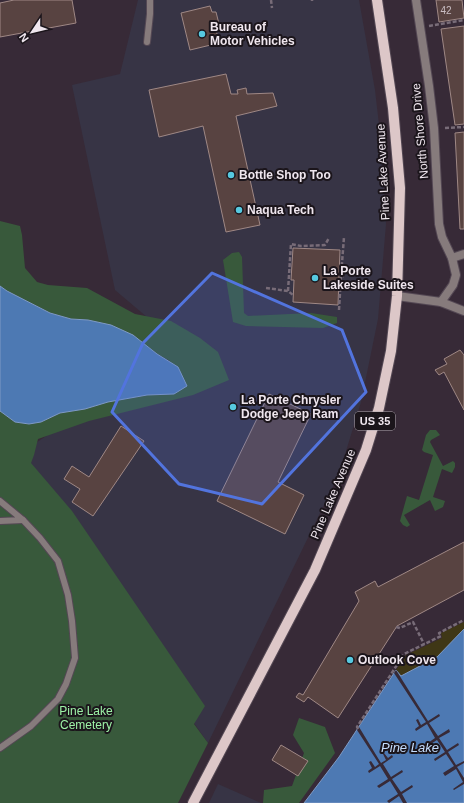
<svg xmlns="http://www.w3.org/2000/svg" width="464" height="803" viewBox="0 0 464 803" font-family="Helvetica,sans-serif">
	<rect width="100%" height="100%" fill="#372a37"/>
	<g fill="#373445">
		<path d="M138,0H359L375,90L382,151L386,224L378,319L361,402L339,474L208,743L10,460L81,413L180,345L115,290L72,85L120,74Z"/>
		<path d="M218,784L261,803H209Z"/>
	</g>
	<g fill="#38593b">
		<path d="M0,221L20,226L22,235L25,268L37,282L48,285L87,288L135,314L171,321L200,338L218,352L229,380L193,395L89,421L38,439L34,455L31,463L72,511L205,706L194,724L208,743L178,803H0V411L15,422L29,424L41,422L60,413L85,409L108,402L147,395L174,394L170,361L157,354L133,335L88,320L71,319L50,313L7,291L0,286Z"/>
		<path d="M239,252L242,257L244,313L248,316L311,313L337,317V323L323,328L246,326L233,322L223,260L232,253Z"/>
		<path d="M430,430H436L440,435L431,440L430,442L443,466L453,461L455,463V467L452,473L442,469L433,497L445,501L443,507L435,511L430,500L404,515L410,525L407,527L403,525L400,521L407,496L419,500L433,455L424,452L422,450L426,435Z"/>
		<path d="M299,718L325,727L335,753L299,803H263L264,790L292,786L304,753L293,735Z"/>
	</g>
	<path fill="#3f3716" d="M464,622V629L438,657L401,676L396,670L406,655L442,638L441,633Z"/>
	<g fill="#4d79b3" stroke="#7e9ac5">
		<path d="M0,286L7,291L50,313L71,319L88,320L111,325L133,335L157,354L178,367L187,386L174,394L147,395L108,402L85,409L60,413L41,422L29,424L15,422L0,411Z"/>
		<path d="M464,629V803H304L339,757L396,670L401,676L437,657Z"/>
	</g>
	<g fill="#372a37">
		<path d="M396,670L428,721L439,714L440,716L429,723L438,736L449,729L450,732L439,738L447,750L458,743L459,745L448,752L456,765L464,761V763L457,767L464,778V784L454,790L453,789L463,782L456,769L445,776L443,773L454,766L446,754L435,761L434,759L445,752L437,740L426,747L425,745L435,738L427,724L416,731L415,729L419,726L416,720L418,719L421,725L426,722L394,673Z"/>
		<path d="M359,727L381,763L386,760L383,754L384,753L388,758L392,755L393,757L383,764L391,777L402,770L403,772L392,779L401,792L412,785L413,787L402,794L407,803H403L399,796L389,803L387,801L398,794L390,781L379,788L377,786L388,779L380,766L369,773L368,771L372,768L369,762L371,761L375,767L379,764L357,730Z"/>
	</g>
	<g fill="#584341" stroke="#9f8885">
		<path d="M14,0H72L76,23L0,37V3Z"/>
		<path d="M436,0H462L464,18L439,22Z"/>
		<path d="M210,6L212,12H216L219,24L215,25L219,43L190,50L181,13Z"/>
		<path d="M464,26V124L455,125L441,29Z"/>
		<path d="M226,74L231,94H238L237,90L246,88L247,94L273,93L277,106L236,116L260,225L226,232L203,126L159,137L149,90Z"/>
		<path d="M464,132V229H460L455,133Z"/>
		<path d="M293,248L340,250L338,305L293,302L294,280H291Z"/>
		<path d="M460,350L464,355V410L444,372L439,375L435,370L447,364L444,359Z"/>
		<path d="M269,394L311,414L278,482L304,495L285,534L217,501Z"/>
		<path d="M121,426L144,441L93,516L72,502L80,489L64,479L72,466L89,477Z"/>
		<path d="M464,542V590L397,626L338,718L308,697L304,702L296,697L299,693L303,695L359,601L355,592L375,581L378,587Z"/>
		<path d="M281,745L308,761L298,776L272,760Z"/>
	</g>
	<g fill="none" stroke-linecap="round" stroke-linejoin="round">
		<defs>
			<g id="service">
				<path d="M147,42L150,14V0"/>
				<path d="M0,501L23,520L0,521"/>
				<path d="M0,748L31,726L58,699L66,684L75,658L72,621L68,595L58,561L40,538L23,520"/>
			</g>
			<g id="minor">
				<path d="M416,0L429,86L434,128L439,224L442,237L452,258L456,275L453,285L441,302"/>
				<path d="M452,258L464,254"/>
				<path d="M397,296L441,302L464,311"/>
			</g>
			<path id="primary" d="M193,803L315,570L366,450L379,408L391,351L397,296L400,188L393,108L377,0"/>
		</defs>
		<use href="#service" stroke="#544854" stroke-width="8"/>
		<use href="#minor" stroke="#544854" stroke-width="10"/>
		<use href="#primary" stroke="#544854" stroke-width="12"/>
		<g stroke="#786c78" stroke-width="2.5" stroke-dasharray="4 2" stroke-linecap="butt">
			<path d="M271,0L272,8"/>
			<path d="M312,0V1"/>
			<path d="M429,26L464,20"/>
			<path d="M445,128L464,127"/>
			<path d="M339,276H341L344,237"/>
			<path d="M266,288L288,291L293,295"/>
			<path d="M288,291L291,244L301,246L325,245L329,238"/>
			<path d="M339,310L341,276H344"/>
			<path d="M396,627L400,628L413,622L424,644"/>
			<path d="M358,729L357,727L404,654L441,636L439,633L464,620"/>
		</g>
		<use href="#service" stroke="#867b7c" stroke-width="6"/>
		<use href="#minor" stroke="#867b7c" stroke-width="8"/>
		<use href="#primary" stroke="#ddc7c8" stroke-width="10"/>
	</g>
	<path fill="#5274de" fill-opacity="0.2" stroke="#5274de" stroke-width="3" stroke-linejoin="round" d="M212,273L342,330L366,392L262,504L179,484L112,412L143,343Z"/>
	<g fill="#56c9e0" stroke="#1b151b" stroke-width="1.5">
		<circle cx="202" cy="34" r="4"/>
		<circle cx="231" cy="175" r="4"/>
		<circle cx="239" cy="210" r="4"/>
		<circle cx="315" cy="278" r="4"/>
		<circle cx="233" cy="407" r="4"/>
		<circle cx="350" cy="660" r="4"/>
	</g>
	<g text-anchor="middle" stroke-width="4" stroke-linejoin="round" paint-order="stroke">
		<g font-size="10" fill="#c9bdc3">
			<text x="446" y="14">42</text>
		</g>
		<rect fill="#1b151b" stroke="#afa7af" stroke-width="1" x="355" y="412" width="40" height="18" rx="3"/>
		<g font-size="11" font-weight="bold" fill="#efe6ee">
			<text x="375" y="425">US 35</text>
		</g>
		<g font-size="12" font-weight="bold" fill="#efe6ee" stroke="#1b151b" text-anchor="start">
			<text x="210" y="31">Bureau of<tspan x="210" dy="14">Motor Vehicles</tspan></text>
			<text x="239" y="179">Bottle Shop Too</text>
			<text x="247" y="214">Naqua Tech</text>
			<text x="323" y="275">La Porte<tspan x="323" dy="14">Lakeside Suites</tspan></text>
			<text x="241" y="404">La Porte Chrysler<tspan x="241" dy="14">Dodge Jeep Ram</tspan></text>
			<text x="358" y="664">Outlook Cove</text>
		</g>
		<g font-size="12" fill="#efe6ee" stroke="#1b151b">
			<text transform="translate(420 131) rotate(-95)" y="4">North Shore Drive</text>
			<text transform="translate(383 172) rotate(-93)" y="4">Pine Lake Avenue</text>
			<text transform="translate(333 494) rotate(-67)" y="4">Pine Lake Avenue</text>
		</g>
		<g font-size="12" fill="#9df2a6" stroke="#1b151b">
			<text x="86" y="715">Pine Lake<tspan x="86" dy="14">Cemetery</tspan></text>
		</g>
		<g font-size="13" font-style="italic" fill="#c3dcfc" stroke="#1b151b">
			<text x="410" y="752">Pine Lake</text>
		</g>
	</g>
	<g transform="translate(32 32) rotate(235)" stroke="#1b151b" stroke-width="3" paint-order="stroke">
	<path d="M0-3L7 15L0 10L-7 15Z" fill="#efe6ee"/>
	<text y="-6" font-size="11" font-weight="bold" text-anchor="middle" fill="#efe6ee">N</text>
	</g>
</svg>
